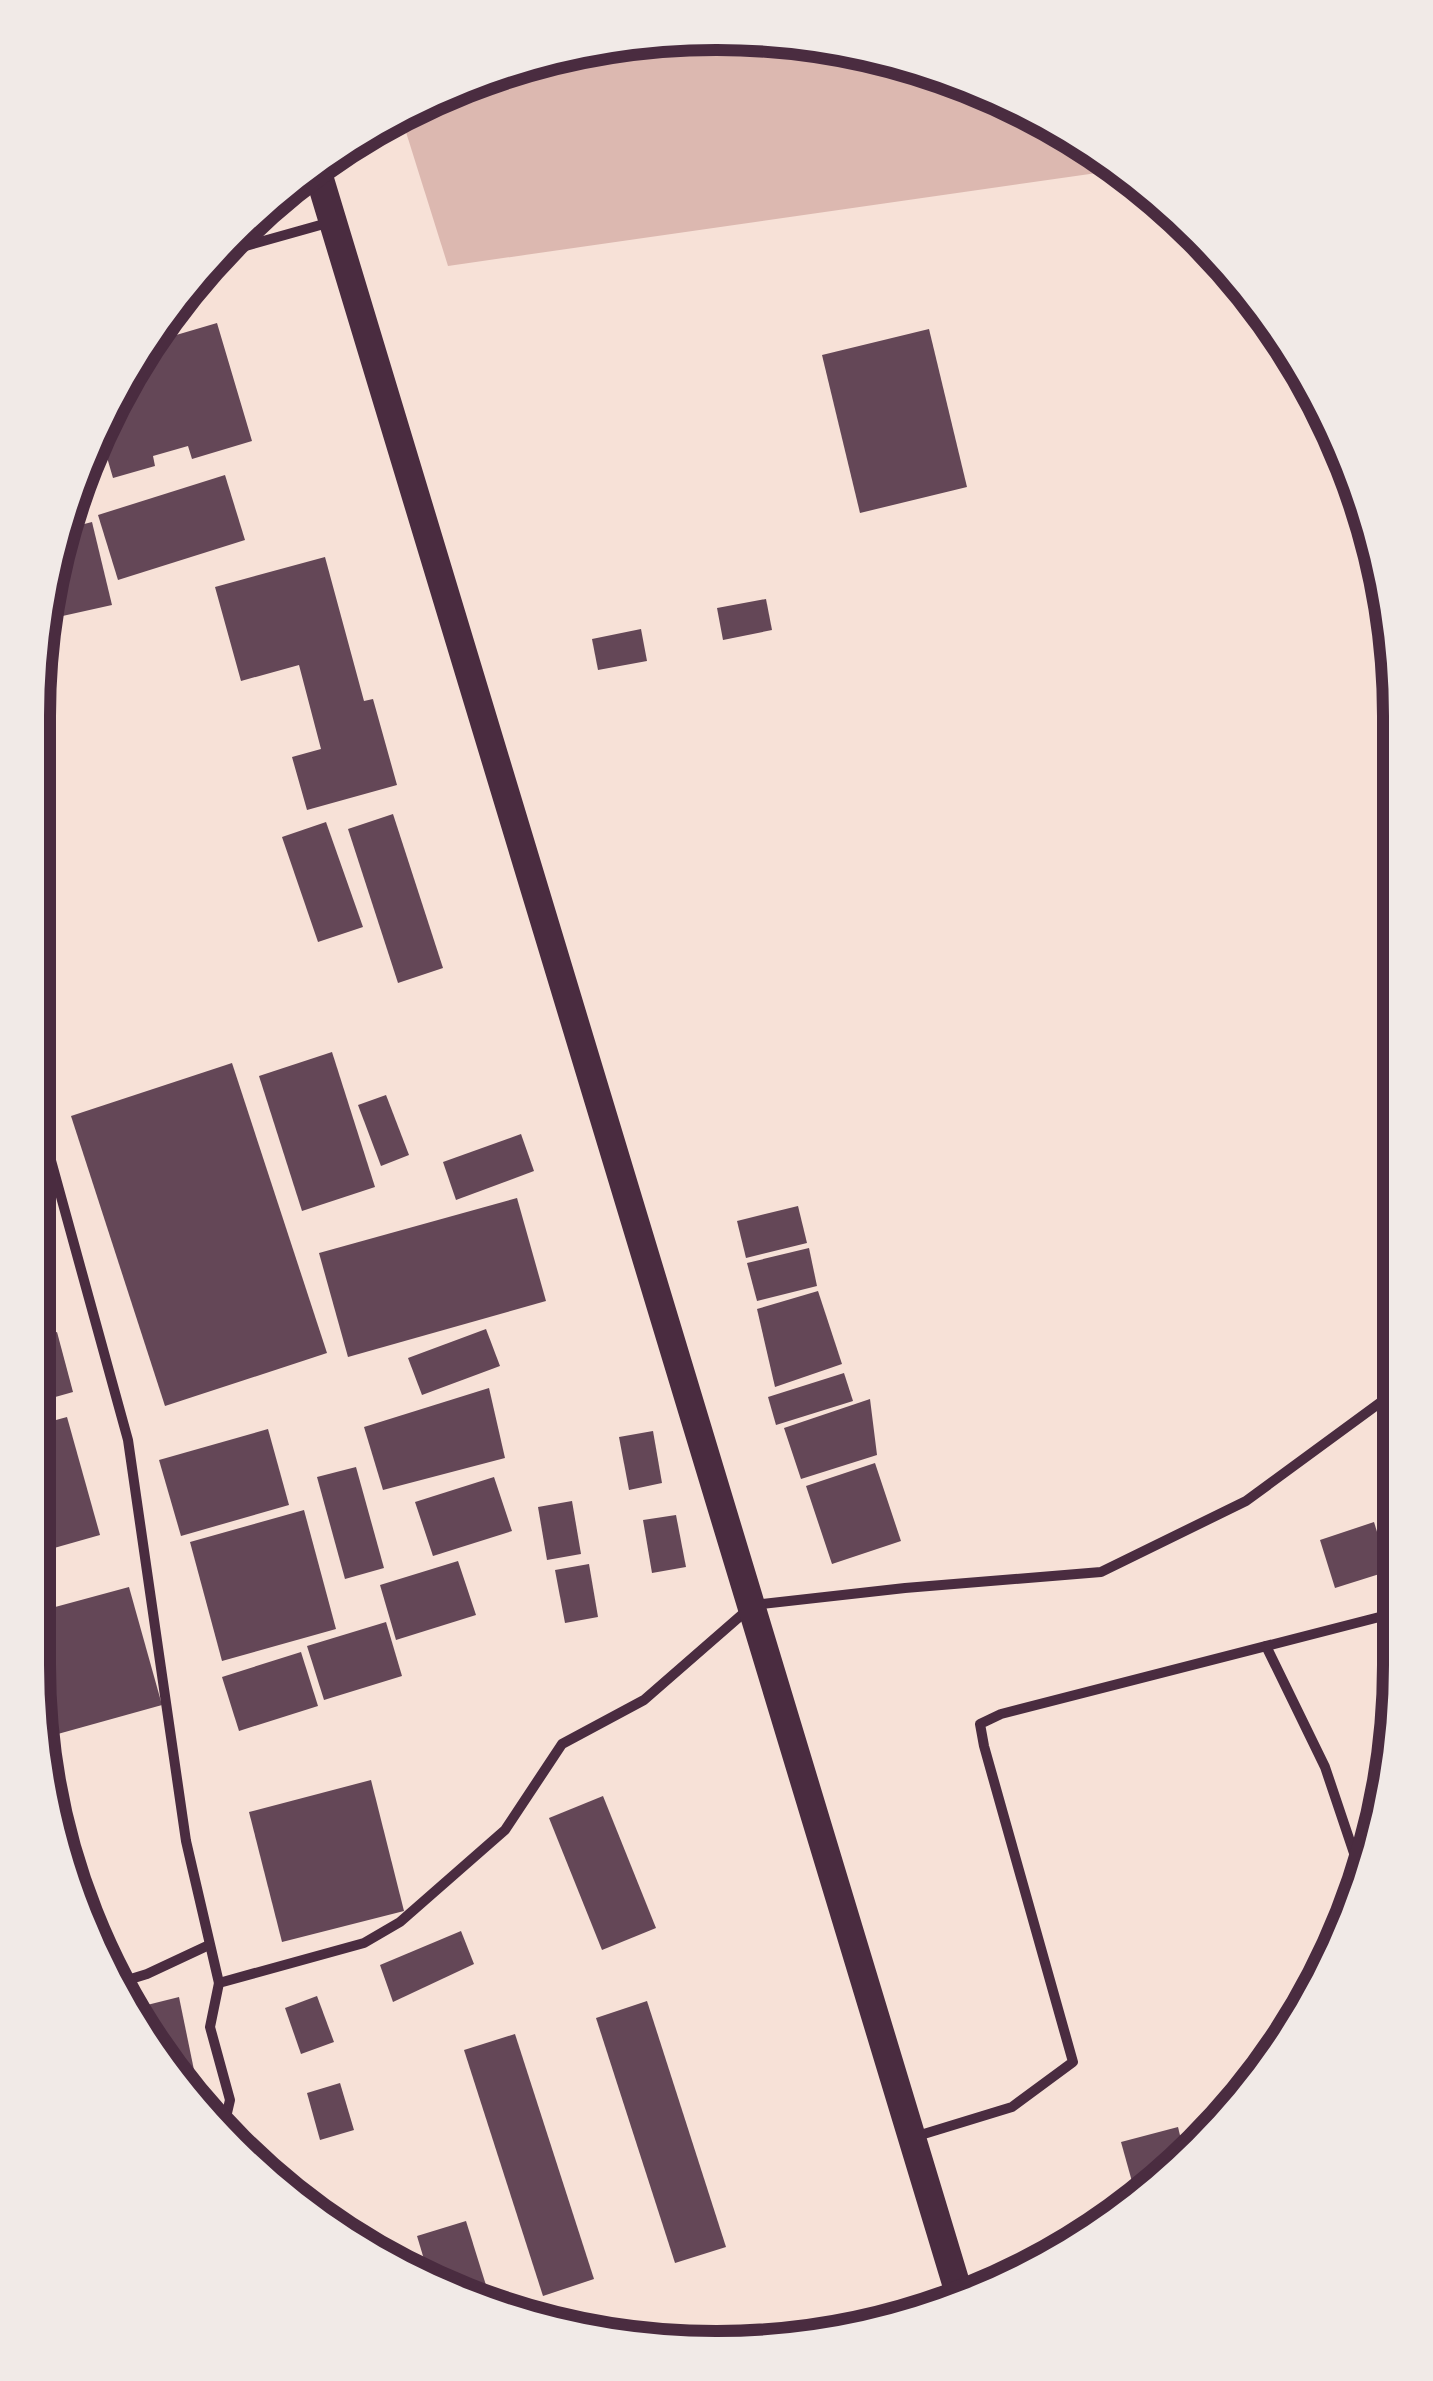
<svg xmlns="http://www.w3.org/2000/svg" width="1433" height="2381" viewBox="0 0 1433 2381" font-family="'Golos Text',sans-serif">
	<rect width="100%" height="100%" fill="#f7e1d7"/>
	<path fill="#dcb8b0" d="M761,34L893,56L1019,103L1125,169L448,266L400,113L496,69L627,38Z"/>
	<g fill="#644757">
		<path d="M217,323L252,441L192,459L188,446L153,456L155,466L113,478L99,430L149,343Z"/>
		<path d="M929,329L967,487L860,513L822,355Z"/>
		<path d="M225,475L245,540L118,580L98,515Z"/>
		<path d="M92,522L112,605L40,621L65,529Z"/>
		<path d="M325,557L364,701L373,699L397,785L307,810L292,757L321,749L299,665L241,681L215,587Z"/>
		<path d="M766,599L772,630L723,640L717,608Z"/>
		<path d="M641,629L647,661L598,670L592,639Z"/>
		<path d="M393,814L443,968L398,983L348,829Z"/>
		<path d="M326,822L363,927L318,942L282,837Z"/>
		<path d="M332,1052L375,1187L302,1211L259,1076Z"/>
		<path d="M232,1063L327,1353L165,1406L71,1116Z"/>
		<path d="M386,1095L409,1155L381,1166L358,1105Z"/>
		<path d="M521,1134L534,1171L456,1200L443,1162Z"/>
		<path d="M517,1198L546,1301L348,1357L319,1253Z"/>
		<path d="M798,1206L807,1243L746,1258L737,1221Z"/>
		<path d="M809,1248L817,1286L757,1301L747,1263Z"/>
		<path d="M35,1254L53,1318L34,1323Z"/>
		<path d="M818,1291L842,1364L775,1387L757,1309Z"/>
		<path d="M486,1329L500,1366L422,1395L408,1358Z"/>
		<path d="M57,1332L73,1392L34,1403V1338Z"/>
		<path d="M844,1373L853,1401L776,1425L768,1397Z"/>
		<path d="M489,1388L505,1458L383,1490L364,1427Z"/>
		<path d="M870,1399L877,1455L801,1479L784,1428Z"/>
		<path d="M67,1417L100,1535L33,1554L34,1426Z"/>
		<path d="M268,1429L289,1505L181,1536L159,1460Z"/>
		<path d="M653,1431L662,1483L629,1490L619,1437Z"/>
		<path d="M875,1463L901,1541L832,1564L806,1486Z"/>
		<path d="M356,1467L384,1568L345,1579L317,1477Z"/>
		<path d="M494,1477L512,1531L433,1556L415,1502Z"/>
		<path d="M572,1501L581,1554L547,1560L538,1507Z"/>
		<path d="M304,1510L336,1629L222,1661L190,1542Z"/>
		<path d="M676,1515L686,1567L652,1573L643,1520Z"/>
		<path d="M1374,1522L1389,1571L1335,1588L1320,1540Z"/>
		<path d="M458,1561L476,1615L396,1640L380,1585Z"/>
		<path d="M589,1564L598,1617L565,1623L555,1570Z"/>
		<path d="M129,1587L162,1705L47,1737L40,1710L32,1664L33,1613Z"/>
		<path d="M386,1622L402,1676L324,1700L307,1646Z"/>
		<path d="M301,1652L318,1706L239,1731L222,1677Z"/>
		<path d="M371,1780L404,1911L282,1942L249,1812Z"/>
		<path d="M603,1796L656,1928L602,1950L549,1818Z"/>
		<path d="M461,1931L474,1964L393,2002L380,1965Z"/>
		<path d="M317,1996L334,2042L301,2054L285,2008Z"/>
		<path d="M179,1997L202,2109L174,2080L135,2008Z"/>
		<path d="M647,2001L726,2247L675,2263L596,2018Z"/>
		<path d="M515,2034L594,2279L543,2296L464,2050Z"/>
		<path d="M340,2083L354,2130L320,2140L307,2093Z"/>
		<path d="M1178,2127L1184,2152L1136,2196L1121,2142Z"/>
		<path d="M466,2221L494,2311L429,2276L417,2236Z"/>
	</g>
	<g fill="none" stroke-linecap="round" stroke-linejoin="round">
		<g stroke="#4a2c40" stroke-width="10">
			<path d="M217,254L331,222"/>
			<path d="M36,1106L128,1440L186,1841L219,1983"/>
			<path d="M1266,1646L1325,1767L1362,1877"/>
			<path d="M121,1982L147,1974L209,1945"/>
			<path d="M223,2130L230,2100L210,2027L219,1983L364,1943L400,1922L505,1830L562,1744L644,1700L753,1605L905,1588L1101,1572L1246,1501L1396,1391"/>
			<path d="M914,2137L1012,2107L1073,2062L984,1746L980,1724L1001,1714L1395,1613"/>
		</g>
		<path stroke="#4a2c40" stroke-width="28" d="M316,166L961,2300"/>
	</g>
	<path d="M0 0H1433V2381H0ZM716 50H717A666 666 0 0 1 1383 716V1665A666 666 0 0 1 717 2331H716A666 666 0 0 1 50 1665V716A666 666 0 0 1 716 50Z" fill="#f1eae7" fill-rule="evenodd"/>
	<path fill="none" stroke="#4a2c40" stroke-width="12" d="M716 50H717A666 666 0 0 1 1383 716V1665A666 666 0 0 1 717 2331H716A666 666 0 0 1 50 1665V716A666 666 0 0 1 716 50Z"/>
</svg>
